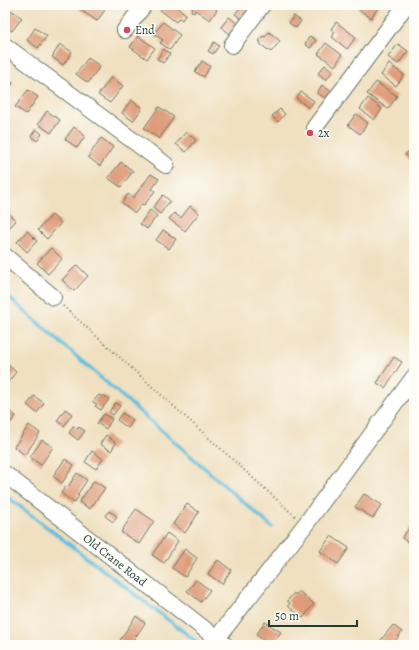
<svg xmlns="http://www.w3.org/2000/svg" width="419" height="650" viewBox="0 0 419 650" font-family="Alegreya,serif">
	<rect width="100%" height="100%" fill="#fdfcf7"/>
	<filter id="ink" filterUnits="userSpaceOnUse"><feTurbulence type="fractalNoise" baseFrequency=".025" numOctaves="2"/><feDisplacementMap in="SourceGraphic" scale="8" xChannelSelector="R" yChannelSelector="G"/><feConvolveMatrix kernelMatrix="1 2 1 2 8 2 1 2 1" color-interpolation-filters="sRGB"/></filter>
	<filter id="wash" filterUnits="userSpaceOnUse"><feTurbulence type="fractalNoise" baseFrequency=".012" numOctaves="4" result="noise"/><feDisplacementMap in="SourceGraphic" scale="16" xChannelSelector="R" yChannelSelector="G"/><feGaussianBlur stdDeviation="0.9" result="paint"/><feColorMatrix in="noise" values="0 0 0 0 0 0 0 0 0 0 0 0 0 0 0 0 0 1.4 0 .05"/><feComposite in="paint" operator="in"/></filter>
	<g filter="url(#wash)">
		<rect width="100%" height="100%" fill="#f0e0c0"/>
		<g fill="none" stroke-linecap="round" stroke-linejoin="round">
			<g stroke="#5fbedd" stroke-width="3.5">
				<path d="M5,294L272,527"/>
				<path d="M5,495L201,645"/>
			</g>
		</g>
		<g id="blocks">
			<g fill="#df9b78">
				<path d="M82,5H98L105,10L97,21L79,9Z"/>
				<path d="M163,5H174L186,14L182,20L179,18L176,22L160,10Z"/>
				<path d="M188,5H210L217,10L210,20L195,10L194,13L191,11L193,8Z"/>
				<path d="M242,5H247L253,10L244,21L235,14Z"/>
				<path d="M361,5H377L379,6L371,18L358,9Z"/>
				<path d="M11,10L22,18L12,31L5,26V18Z"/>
				<path d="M294,16L301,21L296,28L289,23Z"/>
				<path d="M229,17L238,24L230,34L221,27Z"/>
				<path d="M163,22L180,35L170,50L160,43L163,40L154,34Z"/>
				<path d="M336,22L356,37L347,49L332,37L335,32L331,29Z"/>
				<path d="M35,28L47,36L38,48L27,40Z"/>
				<path d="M269,32L280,41L271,52L260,44L261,42L259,41L263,36L265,37Z"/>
				<path d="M138,36L155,48L147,59L130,47Z"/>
				<path d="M310,36L316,40L310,48L305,44Z"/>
				<path d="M214,42L219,46L213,54L208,51Z"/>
				<path d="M326,43L342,55L335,66L318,54Z"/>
				<path d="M60,44L72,52L63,65L52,57Z"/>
				<path d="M398,44L408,51L398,64L388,57Z"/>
				<path d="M164,49L170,54L163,63L157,59Z"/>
				<path d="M88,58L100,66L88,83L76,74Z"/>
				<path d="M202,61L210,66L204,77L195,72Z"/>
				<path d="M389,64L404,75L396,86L381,75Z"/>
				<path d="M325,65L333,71L326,80L318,73Z"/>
				<path d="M5,77L13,83L5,95Z"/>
				<path d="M111,77L123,86L110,103L98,95Z"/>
				<path d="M376,82L397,96L388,109L367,94Z"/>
				<path d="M322,85L332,92L326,99L317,93Z"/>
				<path d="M28,90L38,97L26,114L15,107Z"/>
				<path d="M301,92L314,101L309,108L296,98Z"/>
				<path d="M368,98L382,109L374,120L360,109Z"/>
				<path d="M131,100L142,108L133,121L122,113Z"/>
				<path d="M159,107L174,117L159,139L144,128Z"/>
				<path d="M280,109L285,114L278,122L272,116Z"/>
				<path d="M47,111L60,120L51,133L38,124Z"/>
				<path d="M356,114L368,123L360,134L348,125Z"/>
				<path d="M74,127L85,136L77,148L65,139Z"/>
				<path d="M36,129L42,134L37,141L31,136Z"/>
				<path d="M186,132L196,140L186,152L176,144Z"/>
				<path d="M101,138L113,147L100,166L88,157Z"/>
				<path d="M409,151L414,155L412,160L405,155Z"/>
				<path d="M121,162L133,171L121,187L108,178Z"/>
				<path d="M151,174L159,179L152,189L155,191L144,205L142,204L135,213L122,203L128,194L133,198Z"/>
				<path d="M163,195L170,201L160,214L153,208Z"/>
				<path d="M190,206L199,213L185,231L169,219L174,213L181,218Z"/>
				<path d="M150,210L157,216L147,229L140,224Z"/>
				<path d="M6,211L16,221L5,232V212Z"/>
				<path d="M52,215L61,223L47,239L38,230Z"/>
				<path d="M163,230L176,239L169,249L156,240Z"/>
				<path d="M27,231L37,241L27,252L17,242Z"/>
				<path d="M51,248L62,259L48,274L37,263Z"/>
				<path d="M77,265L88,276L74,291L62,280Z"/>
				<path d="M394,357L402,362L385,388L377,383Z"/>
				<path d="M7,364L16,372L5,386V367Z"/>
				<path d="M99,395L102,397L103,395L109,399L101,410L95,406L97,404L93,402Z"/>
				<path d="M34,396L44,403L37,413L27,405Z"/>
				<path d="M115,403L120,406L113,415L109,412Z"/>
				<path d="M5,408L16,416L5,430Z"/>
				<path d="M65,409L72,414L64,426L57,421Z"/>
				<path d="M122,413L133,420L128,428L117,420Z"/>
				<path d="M104,414L112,419L106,429L97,423Z"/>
				<path d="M29,425L40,433L25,455L14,447Z"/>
				<path d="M73,426L78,429L79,427L85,431L78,440L69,433Z"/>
				<path d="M106,435L116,443L111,451L100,444Z"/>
				<path d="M42,440L53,447L41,465L30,457Z"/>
				<path d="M92,451L103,459L96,469L85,462Z"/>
				<path d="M65,459L74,465L62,483L53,476Z"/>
				<path d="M77,473L87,480L77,495L79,496L74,503L61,493L66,486L68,487Z"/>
				<path d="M94,481L105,488L90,509L79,502Z"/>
				<path d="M364,494L382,505L373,518L355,507Z"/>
				<path d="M187,504L199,512L185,533L173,524Z"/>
				<path d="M136,509L154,521L139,544L121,532Z"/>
				<path d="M109,511L117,516L113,522L105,516Z"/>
				<path d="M413,523H414V547L402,538Z"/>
				<path d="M167,533L178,541L164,563L152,555Z"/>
				<path d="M331,536L349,548L338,564L320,551Z"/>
				<path d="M185,549L197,558L185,577L172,568Z"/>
				<path d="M218,560L231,570L222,584L208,574Z"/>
				<path d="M196,580L210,590L201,602L187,591Z"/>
				<path d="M299,591L314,604L303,618L288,606L290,603L287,601L294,593L296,595Z"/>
				<path d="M136,616L145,623L130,645H128L120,640Z"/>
				<path d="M265,622L281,632L272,645L256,635Z"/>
				<path d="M393,625L402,632L392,645H377Z"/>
			</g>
		</g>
	</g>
	<g filter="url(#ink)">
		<use href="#blocks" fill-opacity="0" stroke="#687665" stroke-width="1"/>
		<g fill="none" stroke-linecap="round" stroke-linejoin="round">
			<defs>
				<g id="minor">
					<path d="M125,30L144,5"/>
					<path d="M232,45L262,5"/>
					<path d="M5,46L166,165"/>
					<path d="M315,127L406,5"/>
					<path d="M5,256L53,297"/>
					<path d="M5,474L225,645"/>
					<path d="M217,638L305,525L414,377"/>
				</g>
			</defs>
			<use href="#minor" stroke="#687665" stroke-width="18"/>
			<path stroke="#687665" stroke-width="2" stroke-dasharray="1 3" stroke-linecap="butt" d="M63,306L295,516"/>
			<use href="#minor" stroke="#fff" stroke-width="16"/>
		</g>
	</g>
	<g fill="#d1495b" stroke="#fdfcf7" stroke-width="1.5">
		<circle cx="127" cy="30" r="4"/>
		<circle cx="310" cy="133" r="4"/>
	</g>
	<g text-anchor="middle" stroke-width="3" stroke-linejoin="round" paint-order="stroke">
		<g font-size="12" fill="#1f3d34" stroke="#fdfcf7" text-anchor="start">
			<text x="135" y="34">End</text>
			<text x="318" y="137">2x</text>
		</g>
		<g font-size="12" fill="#1f3d34" stroke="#fdfcf7">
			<text transform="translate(115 560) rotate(38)" y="4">Old Crane Road</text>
		</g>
	</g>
	<rect width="419" height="650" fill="none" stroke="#fdfcf7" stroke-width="20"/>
	<path d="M269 620v6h88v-6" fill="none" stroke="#1f3d34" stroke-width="2"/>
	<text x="275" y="620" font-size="12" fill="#1f3d34" stroke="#fdfcf7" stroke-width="3" paint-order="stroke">50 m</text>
</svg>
